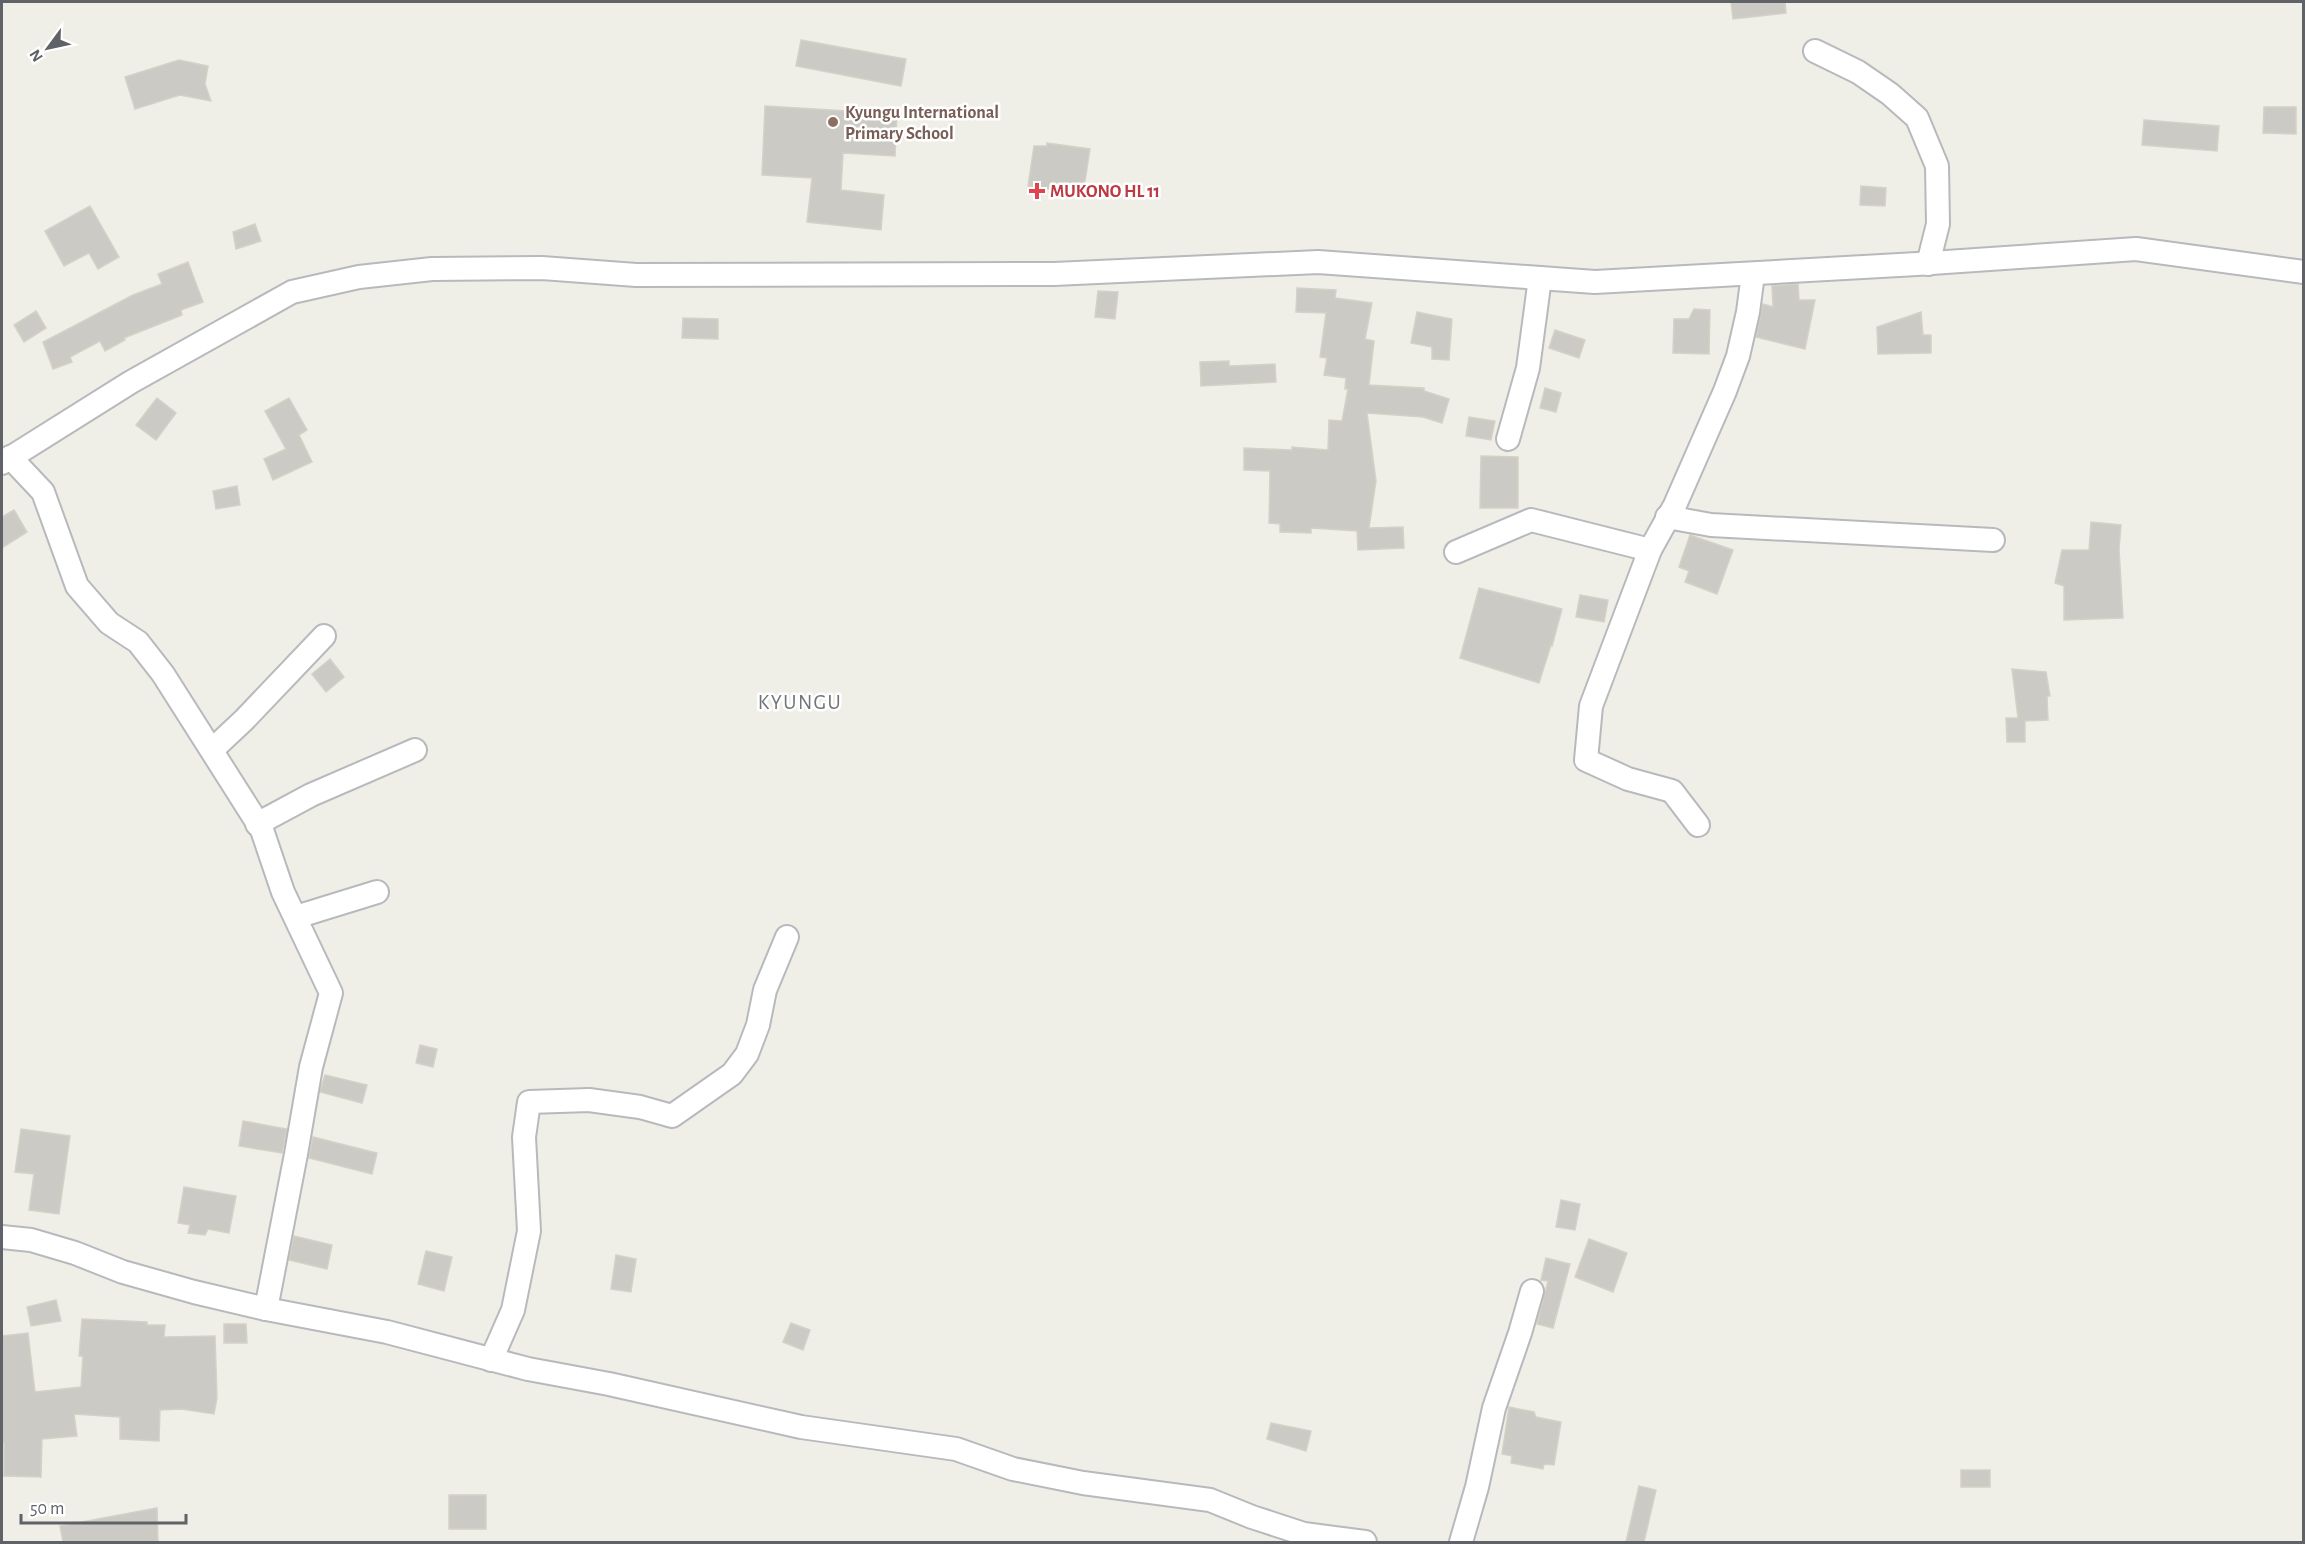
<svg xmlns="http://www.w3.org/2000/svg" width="2305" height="1544" viewBox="0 0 2305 1544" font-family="'Alegreya Sans',sans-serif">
	<rect width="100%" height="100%" fill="#f0efe7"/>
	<g fill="#cccac4" stroke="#d5d1c6" stroke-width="1.5">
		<path d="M1731,2H1785L1786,13L1733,19Z"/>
		<path d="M801,40L906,59L901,86L796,66Z"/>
		<path d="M179,60L208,66L205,84L211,101L180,95L135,109L125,77Z"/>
		<path d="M765,106L897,114L895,156L843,153L841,190L884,195L881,230L807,222L812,178L762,175Z"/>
		<path d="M2264,107H2296V134L2263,133Z"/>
		<path d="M2144,120L2219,126L2217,151L2142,145Z"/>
		<path d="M1047,143L1090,149L1083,194L1028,186L1034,146H1047Z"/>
		<path d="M1861,186L1886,188L1885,206L1860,205Z"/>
		<path d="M90,206L119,257L98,269L89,253L64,266L45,231Z"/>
		<path d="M255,224L261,241L236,249L233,232Z"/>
		<path d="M188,262L203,302L181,310L182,315L124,338L125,340L105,351L100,341L70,357L72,362L53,369L43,342L133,295L162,284L158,274Z"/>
		<path d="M1798,284L1799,300H1815L1805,349L1756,337L1763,304L1773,307L1772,286Z"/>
		<path d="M1297,288L1336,290L1335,298L1372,303L1365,339L1374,341L1369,385L1424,388V391L1449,399L1442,423L1423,417L1367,413L1376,481L1369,528L1403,527L1404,548L1358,550L1357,531L1311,528V533L1280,532V524L1269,523L1270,471L1244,470V448L1292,450V447L1328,450L1329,420L1342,421L1348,389H1345L1346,378L1324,375L1327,358L1320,357L1326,313L1296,312Z"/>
		<path d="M1098,291L1118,292L1115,319L1095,317Z"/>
		<path d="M1694,309L1710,310L1709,354L1673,353L1674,319H1689Z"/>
		<path d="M36,311L46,328L24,342L14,325Z"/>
		<path d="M1417,312L1452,319L1449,360L1432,359V347L1411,343Z"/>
		<path d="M1921,312L1923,335H1931V353L1878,354L1877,327Z"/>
		<path d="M683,318L718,319V339L682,338Z"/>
		<path d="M1555,330L1585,340L1579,358L1549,348Z"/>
		<path d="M1229,361V366L1275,364L1276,382L1201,386L1200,362Z"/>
		<path d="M1545,388L1561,393L1556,412L1540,408Z"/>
		<path d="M157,398L176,413L156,440L136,425Z"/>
		<path d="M289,398L307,430L299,435L312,462L273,480L264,459L286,449L265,411Z"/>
		<path d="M1469,417L1495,421L1491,440L1466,436Z"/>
		<path d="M1481,456L1518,457V508H1480Z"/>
		<path d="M237,486L240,505L216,509L213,491Z"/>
		<path d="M14,510L27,532L2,548V517Z"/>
		<path d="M2091,522L2121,525L2119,549L2123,618L2064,620V586L2055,583L2062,550H2089Z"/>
		<path d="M1690,535L1733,550L1717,594L1685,582L1689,571L1679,567Z"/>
		<path d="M1479,588L1562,609L1552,646L1551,645L1539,683L1460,658Z"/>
		<path d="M1580,595L1608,600L1604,622L1576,617Z"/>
		<path d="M330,659L344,677L326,692L312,674Z"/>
		<path d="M2012,669L2046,672L2050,696H2047L2048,720L2025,721V742H2007L2006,718H2018Z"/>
		<path d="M420,1045L437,1049L433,1067L416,1063Z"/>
		<path d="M325,1075L367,1085L362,1103L320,1092Z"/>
		<path d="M243,1121L287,1129L282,1153L239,1146Z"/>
		<path d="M21,1129L70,1136L59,1214L29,1210L34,1174L15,1172Z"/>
		<path d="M313,1137L377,1153L372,1174L309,1158Z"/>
		<path d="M184,1187L236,1196L229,1233L208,1229L205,1235L188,1233L190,1225L178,1223Z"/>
		<path d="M1561,1200L1580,1204L1575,1230L1556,1227Z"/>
		<path d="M294,1236L332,1245L327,1269L289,1260Z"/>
		<path d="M1589,1239L1627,1253L1613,1292L1575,1277Z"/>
		<path d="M426,1251L452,1257L444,1291L418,1284Z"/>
		<path d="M616,1255L636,1259L631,1292L611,1289Z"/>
		<path d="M1546,1258L1570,1264L1553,1328L1537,1324L1548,1281L1541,1280Z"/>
		<path d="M56,1300L61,1321L31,1326L27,1307Z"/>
		<path d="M82,1319L147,1322V1325H165L164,1337L215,1336L217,1398L214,1414L181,1409L160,1410L159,1441L120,1439V1417L74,1414L77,1436L42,1439L41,1477L4,1476V1443H2V1336L28,1333L35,1392L81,1387L83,1356H79Z"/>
		<path d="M791,1323L810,1330L803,1350L783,1342Z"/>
		<path d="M224,1324H246L247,1343H224Z"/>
		<path d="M1509,1407L1534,1412L1536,1417L1561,1422L1554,1465L1544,1464L1543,1469L1511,1463L1512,1456L1502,1454Z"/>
		<path d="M1271,1423L1311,1431L1306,1451L1267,1439Z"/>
		<rect x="1961" y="1470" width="29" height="17"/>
		<path d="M1639,1486L1656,1490L1644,1542H1626Z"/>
		<rect x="449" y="1495" width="37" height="34"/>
		<path d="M157,1508L158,1542H63L60,1526Z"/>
	</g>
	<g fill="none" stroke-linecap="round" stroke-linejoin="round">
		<defs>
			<g id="minor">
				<path d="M1815,51L1858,72L1890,94L1917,118L1937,166L1938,224L1928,264"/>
				<path d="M1508,439L1528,368L1540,278"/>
				<path d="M10,457L43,492L77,586L109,623L138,642L163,674L262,830L283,892L331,993L311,1067L296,1154L266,1309"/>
				<path d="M2,463L131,382L292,292L359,277L432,269L542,268L636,275L1054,274L1318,262L1595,282L1917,264L2136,249L2304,272"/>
				<path d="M1667,517L1711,525L1993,540"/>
				<path d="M1650,550L1591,706L1586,760L1628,779L1672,791L1698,825"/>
				<path d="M1456,552L1531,520L1650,550L1675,505L1725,391L1738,356L1748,312L1753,274"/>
				<path d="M212,750L244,720L324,636"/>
				<path d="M257,824L311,795L415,750"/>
				<path d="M296,917L377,892"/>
				<path d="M2,1237L31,1240L75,1253L123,1272L194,1292L266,1309L387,1332L528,1369L609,1384L801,1427L956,1449L1013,1469L1083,1483L1210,1500L1252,1517L1304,1534L1365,1542"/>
				<path d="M491,1360L513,1310L529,1231L524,1137L529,1102L589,1100L640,1107L672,1116L732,1074L747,1054L758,1025L765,990L787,937"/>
				<path d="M1461,1542L1477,1487L1494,1408L1520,1333L1532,1291"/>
			</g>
		</defs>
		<use href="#minor" stroke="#b8b9bd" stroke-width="26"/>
		<use href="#minor" stroke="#fff" stroke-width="22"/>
	</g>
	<circle fill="#8d6e63" stroke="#fff" stroke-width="2" cx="833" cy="122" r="6"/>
	<path fill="#e0444e" stroke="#fff" stroke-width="2" d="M1034 182h6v6h6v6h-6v6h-6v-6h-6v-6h6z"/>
	<g text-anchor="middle" stroke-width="5" stroke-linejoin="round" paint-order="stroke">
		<g font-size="18" font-weight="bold" fill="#785e54" stroke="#fff" text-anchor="start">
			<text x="845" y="118">Kyungu International<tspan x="845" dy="21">Primary School</tspan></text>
		</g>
		<g font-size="18" font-weight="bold" fill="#be3a42" stroke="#fff" text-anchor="start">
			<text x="1050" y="197">MUKONO HL 11</text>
		</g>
		<g font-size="21" letter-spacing="1.5" fill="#707479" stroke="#fff">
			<text x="800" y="709">KYUNGU</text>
		</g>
	</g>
	<rect width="2305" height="1544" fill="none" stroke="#5f6267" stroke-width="6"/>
	<g transform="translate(48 48) rotate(237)" stroke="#ffffff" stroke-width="4.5" paint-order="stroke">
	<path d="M0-4.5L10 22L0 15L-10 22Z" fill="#5f6267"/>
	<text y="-9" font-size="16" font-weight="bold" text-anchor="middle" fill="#5f6267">N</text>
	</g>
	<path d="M21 1514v9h165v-9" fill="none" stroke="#5f6267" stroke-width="3"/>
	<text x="30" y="1514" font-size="18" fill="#5f6267" stroke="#ffffff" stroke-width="4.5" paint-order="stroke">50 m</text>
</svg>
